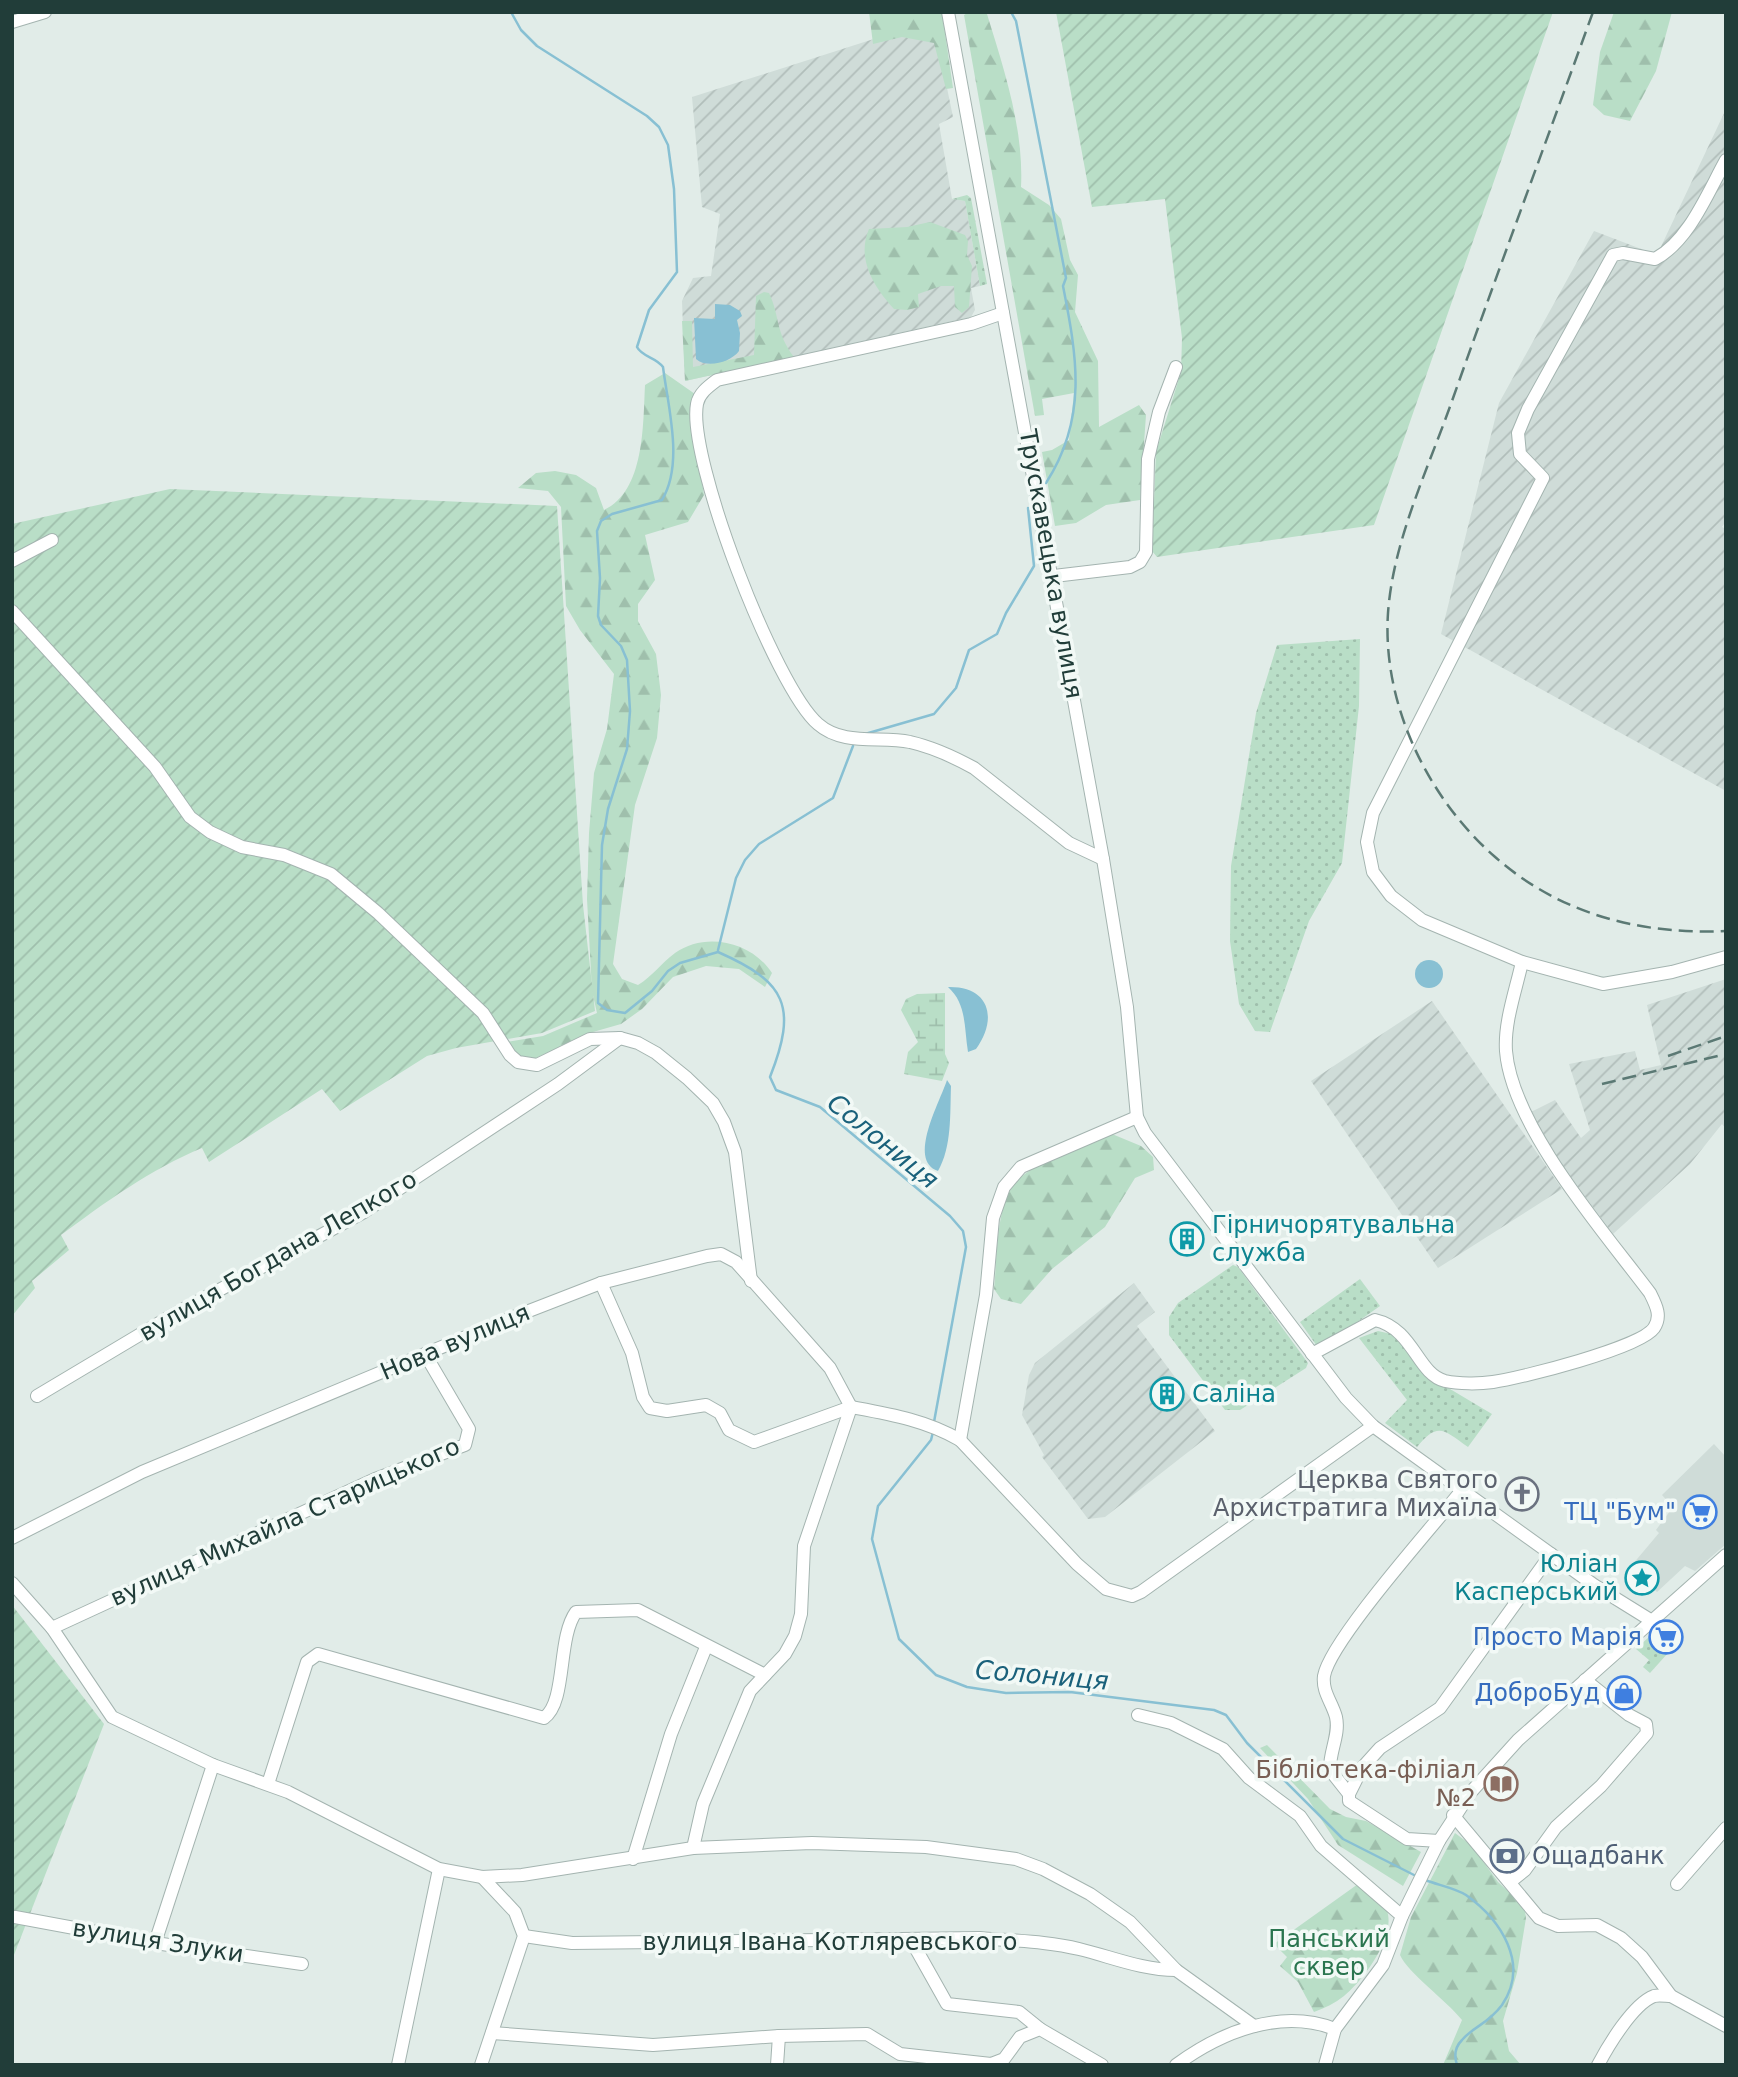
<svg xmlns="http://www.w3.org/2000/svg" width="1738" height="2077" viewBox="0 0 1738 2077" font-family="'DejaVu Sans',sans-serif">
	<defs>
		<pattern id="industrial-furrows" width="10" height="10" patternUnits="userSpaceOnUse" patternTransform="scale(1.75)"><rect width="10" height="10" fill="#cfdcd8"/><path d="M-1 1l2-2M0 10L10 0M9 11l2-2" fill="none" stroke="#b1beba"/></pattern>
		<pattern id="grass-dots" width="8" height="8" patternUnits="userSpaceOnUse" patternTransform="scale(1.75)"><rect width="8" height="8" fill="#b9dec7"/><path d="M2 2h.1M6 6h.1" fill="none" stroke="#9fbfac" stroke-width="1.8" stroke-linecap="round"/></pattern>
		<pattern id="forest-firs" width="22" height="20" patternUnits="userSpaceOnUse" patternTransform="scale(1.75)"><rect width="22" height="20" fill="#b9dec7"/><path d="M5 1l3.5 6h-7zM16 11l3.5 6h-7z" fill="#9fbfac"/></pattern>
		<pattern id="wetland-marsh" width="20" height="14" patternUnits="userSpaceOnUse" patternTransform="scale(1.75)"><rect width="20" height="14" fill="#b9dec7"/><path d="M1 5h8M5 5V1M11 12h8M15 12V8" fill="none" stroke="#9fbfac"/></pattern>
		<pattern id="garden-furrows" width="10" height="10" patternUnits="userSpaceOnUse" patternTransform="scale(1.75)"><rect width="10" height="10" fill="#b9dec7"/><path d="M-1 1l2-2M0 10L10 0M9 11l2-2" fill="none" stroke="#9fbfac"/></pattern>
	</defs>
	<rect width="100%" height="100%" fill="#e1ece8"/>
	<path fill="#cfdcd8" d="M1714,1444L1726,1457V1544L1695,1571L1685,1566L1657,1592L1640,1576L1627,1571L1659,1533L1656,1530L1673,1507L1662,1495Z"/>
	<g fill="url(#industrial-furrows)">
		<path d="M933,20L953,117L939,124L952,199L965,201L980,286L971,288L975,310L971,317L685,381L682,301L693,278L711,276L720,214L702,207L692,97Z"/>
		<path d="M1726,109V521L1722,527L1726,529V791L1441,634L1499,403L1594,231L1657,255Z"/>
		<path d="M1726,979V1129L1722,1124L1690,1164L1613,1234L1554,1155L1531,1112L1555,1100L1581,1138L1590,1130L1569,1064L1635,1051L1640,1070L1661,1065L1647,1005Z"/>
		<path d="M1432,1001L1562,1189L1438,1268L1311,1081Z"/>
		<path d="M1134,1283L1155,1312L1137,1326L1215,1431L1105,1517L1088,1519L1042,1457L1044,1455L1022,1415L1029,1375L1035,1363Z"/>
	</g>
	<g fill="url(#grass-dots)">
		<path d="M967,195L971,198L987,284L980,286L965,201L952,199Z"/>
		<path d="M1360,639L1359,706L1342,863L1309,921L1270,1032L1255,1031L1239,1004L1230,941L1231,866L1256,713L1277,645Z"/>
		<path d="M1233,1265L1238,1267L1308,1363L1306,1368L1240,1410H1225L1169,1335V1317L1178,1303Z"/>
		<path d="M1360,1279L1380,1306L1319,1349L1300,1322Z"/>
		<path d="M1378,1331L1396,1335L1440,1383L1492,1414L1468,1447C1444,1430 1438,1421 1417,1447L1385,1423L1407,1400L1359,1338Z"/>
		<path d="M1650,1636L1668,1653L1650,1673L1643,1667L1649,1660L1636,1649Z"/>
	</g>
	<g fill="url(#forest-firs)">
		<path d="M869,12H942L953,88L946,89L934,43L902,37L873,44Z"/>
		<path d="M969,12L987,14C1004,69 1024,129 1021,187L1049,205L1061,219L1070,260L1078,275L1075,312L1098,361L1099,427L1139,405L1146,415L1140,500L1106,505L1076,523L1055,526L1042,452L1052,450L1069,440L1074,393L1042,399L1044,415L1035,416L964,15Z"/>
		<path d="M1614,12H1672L1656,71L1630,121L1604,115L1593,105L1600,52Z"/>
		<path d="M930,222L965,235L968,241L967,255L972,266L969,307L962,313L955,307L954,286H941L918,294L919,307L907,310L894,309C874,287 856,259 869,229L907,227Z"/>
		<path d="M764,292L769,293C780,316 775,332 794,357L685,381L682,321H692L693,367L754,355L756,296Z"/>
		<path d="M665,373L695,394L692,418L704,495L688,522L645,535L655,580L638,604V621L656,654L661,695L657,738L635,805L613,964L622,979L638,985C653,976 661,963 675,953C706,931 752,942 772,973L765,987L739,969L706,966L673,977L642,1009L621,1024L586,1034L536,1058C520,1060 515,1054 506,1042L543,1036L597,1013L592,991L587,899L589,833L594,773L607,729L614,674L580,630L566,606L561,507L548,491L518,488L536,473L555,471L576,475L596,488L604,510C645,491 643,424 645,385Z"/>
		<path d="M1112,1134L1141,1146L1153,1157L1154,1170L1135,1178L1105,1227L1052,1269L1021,1304L1001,1299L994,1289C997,1262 996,1210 1012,1187C1029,1162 1084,1146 1112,1134Z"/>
		<path d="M1267,1745L1330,1809L1346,1817L1366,1821L1421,1852L1403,1886L1338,1845L1308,1799L1260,1748Z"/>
		<path d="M1455,1833L1471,1845L1498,1882L1524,1906L1526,1918L1517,1973L1503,2021L1509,2051L1521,2065H1443L1462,2020C1446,2000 1408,1973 1400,1955L1411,1917Z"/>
		<path d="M1358,1884C1366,1891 1378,1897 1384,1905C1402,1930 1363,1981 1344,1996C1335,2003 1325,2008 1314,2012L1298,1982L1280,1966L1287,1957L1274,1944Z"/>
	</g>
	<path fill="url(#wetland-marsh)" d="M945,993V1054L949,1063L942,1081L904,1074L908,1052L918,1042L901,1010L906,999L917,994Z"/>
	<g fill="url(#garden-furrows)">
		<path d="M1056,12H1553L1374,525L1157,557L1152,551L1156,452L1181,372L1182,338L1165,199L1092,207Z"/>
		<path d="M170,489L557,506L583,905L595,1011L542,1033L456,1048L427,1056L340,1111L322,1089L209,1162L202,1148C151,1169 104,1203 61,1235L69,1250L32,1281L35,1288L12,1316V524Z"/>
		<path d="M12,1605L104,1724L12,1960Z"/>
	</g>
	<g fill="#88c0d3">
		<path d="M715,304L730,305L740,311L742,316L737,320L740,333L739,351C731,362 707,369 696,359L694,318L715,319Z"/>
		<circle cx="1429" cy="974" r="14"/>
		<path d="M948,987C990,986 998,1019 976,1049L968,1052C964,1028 967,1004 948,987Z"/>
		<path d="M947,1080L951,1086C950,1114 952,1147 938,1171C907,1160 940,1102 947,1080Z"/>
	</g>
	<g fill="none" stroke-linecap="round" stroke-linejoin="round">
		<g stroke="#88c0d3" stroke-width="2.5">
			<path d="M511,12L521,30L537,46L647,116L659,127L668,145L674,189L677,272L649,310L637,347C642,357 656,357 663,367C668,407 684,464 662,500L612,514L601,521L597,531L600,578L598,616L601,625L621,646L627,660L630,711L627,749L608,809L602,845L598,1003L607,1010L625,1013L652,991L668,971L680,963L718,952C786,982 798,1006 770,1077L776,1090L820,1107L950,1216L963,1231L966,1247L934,1422"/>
			<path d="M1011,12L1016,21L1066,278L1063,286C1077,357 1088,418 1046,483"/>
			<path d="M865,734L934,714L956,688L969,650L997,634L1006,613L1034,566L1028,508"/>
			<path d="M718,950L736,878L745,860L759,844L833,798L853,746"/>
			<path d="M933,1432L931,1440L878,1506L872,1539L899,1639L936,1675L967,1687L1006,1693L1070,1692L1214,1710L1226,1715L1247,1743L1343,1839L1416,1876"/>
			<path d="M1425,1880C1438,1885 1455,1888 1466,1895C1501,1920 1530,1964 1502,2005C1487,2025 1475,2025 1462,2040C1455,2047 1454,2056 1457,2065"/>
		</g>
		<defs>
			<g id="minor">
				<path d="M948,12L1103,859L1127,1007L1137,1117L1145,1133L1346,1398L1373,1426L1594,1585L1652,1621"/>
				<path d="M12,22L45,12"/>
				<path d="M1726,160C1708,192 1689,241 1655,259L1623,253L1613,255L1528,409L1518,433L1520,454L1543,478L1373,813L1367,842L1373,872L1391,896L1422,920L1522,962L1603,984L1672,972L1726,957"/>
				<path d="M1003,313L971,324L717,380C709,386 699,393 697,404C687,458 775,687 818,724C843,746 879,736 910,742C932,747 954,757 974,768L1069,843L1103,859"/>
				<path d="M12,561L52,540"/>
				<path d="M1054,576L1130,567L1140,562L1146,552L1148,459L1159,412L1176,367"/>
				<path d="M12,611L155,767L190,817L210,832L242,847L284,855L331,874L378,913L483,1013L510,1055L518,1062L537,1065L590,1039L620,1038L638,1043L656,1053L687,1078L713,1103L724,1122L735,1152L751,1281"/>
				<path d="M601,1283L632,1353L643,1397L650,1408L667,1411L706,1405L720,1413L729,1430L754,1442L851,1407"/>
				<path d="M1312,1354L1375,1320C1414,1329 1417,1374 1445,1381C1459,1384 1479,1384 1493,1382C1521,1378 1640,1348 1654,1328C1662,1316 1656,1305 1650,1293C1605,1233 1512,1127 1506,1051C1504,1022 1516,990 1522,962"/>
				<path d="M37,1396L171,1316L364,1212L558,1084L620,1038"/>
				<path d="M851,1407C889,1414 926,1420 960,1440L1077,1564L1106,1589L1132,1596L1141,1592L1373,1426"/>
				<path d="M960,1440L986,1295L993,1218L1004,1187L1021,1167L1137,1117"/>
				<path d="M12,1538L142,1472L521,1314L601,1283L707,1256L721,1254L736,1262L830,1368L851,1407"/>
				<path d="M12,1583L52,1628L112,1717L213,1765L288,1792L439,1869L482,1877L522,1875L693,1848L812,1843L926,1847L1016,1859L1043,1869L1090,1894L1130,1922L1176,1970L1254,2026"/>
				<path d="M52,1628L375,1479L465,1445L469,1429L425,1354"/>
				<path d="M1138,1715L1171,1723L1223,1749L1249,1778L1300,1816L1321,1846L1402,1916"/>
				<path d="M268,1784L307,1662L318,1654L544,1718C567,1702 557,1638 576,1612L638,1610L765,1675"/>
				<path d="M1349,1794L1330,1770C1329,1752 1340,1735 1336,1717C1332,1702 1322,1692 1324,1676C1330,1641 1434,1525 1462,1490"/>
				<path d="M1453,1815L1539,1918L1558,1926L1597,1925L1621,1938L1642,1957L1671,1996L1726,2026"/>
				<path d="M1439,1841L1407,1839L1349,1801V1794L1362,1768L1380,1748L1440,1708L1551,1554"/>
				<path d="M693,1848L703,1804L750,1691L785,1654L795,1636L801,1614L804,1546L851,1407"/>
				<path d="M633,1859L671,1734L706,1647"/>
				<path d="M1510,1882L1525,1870L1556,1827L1601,1786L1647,1733L1646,1724L1629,1715L1585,1680"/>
				<path d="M1677,1884L1726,1828"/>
				<path d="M15,1917L155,1943L302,1964"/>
				<path d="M524,1936L572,1943L980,1938C1013,1941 1047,1941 1079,1949C1112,1957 1142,1970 1176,1970"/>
				<path d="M911,1940L947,2004L1019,2012L1040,2029"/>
				<path d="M155,1943L213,1765"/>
				<path d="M492,2033L653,2045L779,2036L867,2034L900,2054L991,2064L1004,2059L1020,2037L1040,2029L1102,2065"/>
				<path d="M398,2065L439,1869"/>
				<path d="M481,2065L524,1936L515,1912L482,1877"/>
				<path d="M777,2065L779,2036"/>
				<path d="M1176,2065C1221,2032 1280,2008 1335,2029"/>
				<path d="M1325,2065L1335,2029L1383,1965L1402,1916L1439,1841L1471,1792L1518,1740L1726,1555"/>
				<path d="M1598,2065C1608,2046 1633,2004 1654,1996C1659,1995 1666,1996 1671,1996"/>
			</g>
		</defs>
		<use href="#minor" stroke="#a4b4b0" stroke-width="14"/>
		<use href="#minor" stroke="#fff" stroke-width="12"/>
		<g stroke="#5b7974" stroke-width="2.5" stroke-dasharray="14 7" stroke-linecap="butt">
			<path d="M1593,12C1546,142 1498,271 1452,401C1428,469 1393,541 1388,613C1382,703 1427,797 1494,856C1559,914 1640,935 1726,931"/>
			<path d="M1668,1056L1726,1036"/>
			<path d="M1602,1084L1726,1054"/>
		</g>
	</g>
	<defs>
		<symbol id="building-ring" viewBox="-11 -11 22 22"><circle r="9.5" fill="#f2f9f6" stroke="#0f9aa8" stroke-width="1.5"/><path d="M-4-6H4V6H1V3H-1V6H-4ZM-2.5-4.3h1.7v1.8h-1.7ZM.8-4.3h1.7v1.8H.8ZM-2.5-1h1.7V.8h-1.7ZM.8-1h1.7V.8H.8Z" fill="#0f9aa8"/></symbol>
		<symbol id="church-ring" viewBox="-11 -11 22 22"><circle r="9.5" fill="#f2f9f6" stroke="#6b7280" stroke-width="1.5"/><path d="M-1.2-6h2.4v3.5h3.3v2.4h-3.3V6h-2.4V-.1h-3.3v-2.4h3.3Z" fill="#6b7280"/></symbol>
		<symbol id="supermarket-ring" viewBox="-11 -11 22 22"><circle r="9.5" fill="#f2f9f6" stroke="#3f7fe0" stroke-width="1.5"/><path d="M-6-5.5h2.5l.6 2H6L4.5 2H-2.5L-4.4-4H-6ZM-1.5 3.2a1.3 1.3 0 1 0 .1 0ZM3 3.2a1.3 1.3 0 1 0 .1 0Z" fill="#3f7fe0"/></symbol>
		<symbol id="sight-ring" viewBox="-11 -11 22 22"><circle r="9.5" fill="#f2f9f6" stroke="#0f9aa8" stroke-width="1.5"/><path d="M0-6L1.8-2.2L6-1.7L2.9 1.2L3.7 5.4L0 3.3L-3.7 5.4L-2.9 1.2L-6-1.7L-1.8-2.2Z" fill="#0f9aa8"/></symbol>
		<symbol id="shop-ring" viewBox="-11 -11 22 22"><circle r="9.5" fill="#f2f9f6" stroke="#3f7fe0" stroke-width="1.5"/><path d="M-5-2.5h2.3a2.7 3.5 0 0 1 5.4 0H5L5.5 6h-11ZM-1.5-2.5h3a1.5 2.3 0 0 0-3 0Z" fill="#3f7fe0"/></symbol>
		<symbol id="library-ring" viewBox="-11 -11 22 22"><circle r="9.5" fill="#f2f9f6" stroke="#8d6e63" stroke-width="1.5"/><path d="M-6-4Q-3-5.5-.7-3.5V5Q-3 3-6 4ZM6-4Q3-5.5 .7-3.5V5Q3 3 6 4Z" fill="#8d6e63"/></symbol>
		<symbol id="bank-ring" viewBox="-11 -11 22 22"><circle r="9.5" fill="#f2f9f6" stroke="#5c6f8a" stroke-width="1.5"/><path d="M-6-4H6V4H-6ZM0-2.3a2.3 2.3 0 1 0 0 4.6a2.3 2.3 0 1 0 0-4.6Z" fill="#5c6f8a"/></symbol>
	</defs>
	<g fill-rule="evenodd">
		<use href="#building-ring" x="1168" y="1220" width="38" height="38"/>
		<use href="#building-ring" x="1148" y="1375" width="38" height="38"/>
		<use href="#church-ring" x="1503" y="1475" width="38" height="38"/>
		<use href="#supermarket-ring" x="1681" y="1493" width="38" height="38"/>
		<use href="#sight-ring" x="1623" y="1559" width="38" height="38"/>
		<use href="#supermarket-ring" x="1647" y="1618" width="38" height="38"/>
		<use href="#shop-ring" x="1605" y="1674" width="38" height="38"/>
		<use href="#library-ring" x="1482" y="1765" width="38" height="38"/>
		<use href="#bank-ring" x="1488" y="1837" width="38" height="38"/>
	</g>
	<g text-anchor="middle" stroke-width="7" stroke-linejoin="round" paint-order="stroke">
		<g font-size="24" fill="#213d39" stroke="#f2f9f6">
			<text transform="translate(1051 564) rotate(80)" y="8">Трускавецька вулиця</text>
			<text transform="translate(278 1256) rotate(-30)" y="8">вулиця Богдана Лепкого</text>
			<text transform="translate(455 1342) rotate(-23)" y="8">Нова вулиця</text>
			<text transform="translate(285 1522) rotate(-24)" y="8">вулиця Михайла Старицького</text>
			<text transform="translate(158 1941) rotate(9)" y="8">вулиця Злуки</text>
			<text x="830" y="1950">вулиця Івана Котляревського</text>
		</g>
		<g font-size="24" fill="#0d838f" stroke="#f2f9f6" text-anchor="start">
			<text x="1212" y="1233">Гірничорятувальна<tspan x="1212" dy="28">служба</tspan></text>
			<text x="1192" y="1402">Саліна</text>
			<text x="1618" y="1572" text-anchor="end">Юліан<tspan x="1618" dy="28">Касперський</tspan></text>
		</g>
		<g font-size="24" fill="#5b616d" stroke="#f2f9f6" text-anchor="end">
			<text x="1498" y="1488">Церква Святого<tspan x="1498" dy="28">Архистратига Михаїла</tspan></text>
		</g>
		<g font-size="24" fill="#366cbe" stroke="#f2f9f6" text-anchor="end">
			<text x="1676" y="1520">ТЦ "Бум"</text>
			<text x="1642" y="1645">Просто Марія</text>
			<text x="1600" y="1701">ДоброБуд</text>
		</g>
		<g font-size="24" fill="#785e54" stroke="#f2f9f6" text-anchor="end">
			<text x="1476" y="1778">Бібліотека-філіал<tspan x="1476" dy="28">№2</tspan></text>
		</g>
		<g font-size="24" fill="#4e5e75" stroke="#f2f9f6" text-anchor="start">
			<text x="1532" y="1864">Ощадбанк</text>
		</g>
		<g font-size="24" fill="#2a754f" stroke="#f2f9f6">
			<text x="1329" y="1947">Панський<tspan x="1329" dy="28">сквер</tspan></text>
		</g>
		<g font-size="26" font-style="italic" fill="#1a617b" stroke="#f2f9f6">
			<text transform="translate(883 1141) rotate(39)" y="9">Солониця</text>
			<text transform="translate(1042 1675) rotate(5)" y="9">Солониця</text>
		</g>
	</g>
	<rect width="1738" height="2077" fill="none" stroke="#213d39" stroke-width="28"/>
</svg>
